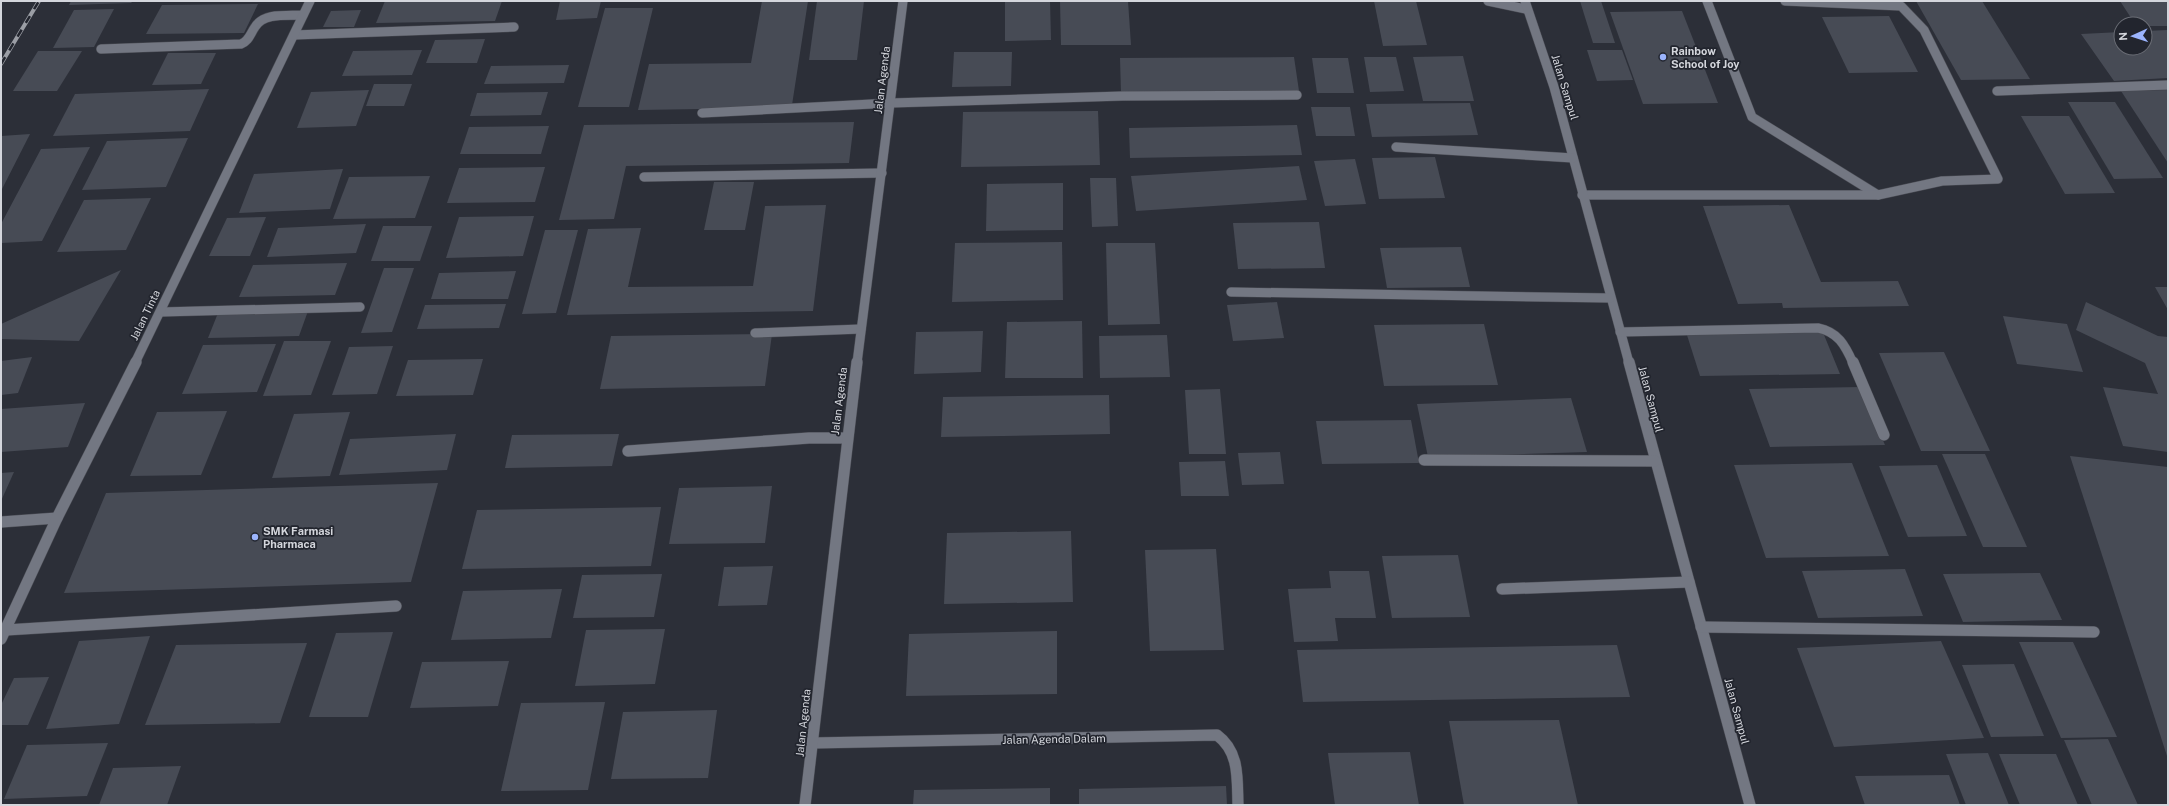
<svg xmlns="http://www.w3.org/2000/svg" width="2169" height="806" viewBox="0 0 2169 806" font-family="'Public Sans',sans-serif">
	<rect width="100%" height="100%" fill="#2c2f38"/>
	<g fill="#474b55">
		<path d="M71,1H133L131,3L69,5Z"/>
		<path d="M385,1H502L495,21L376,23Z"/>
		<path d="M560,1H601L597,18L556,20Z"/>
		<path d="M762,1H808L792,105L763,108L638,110L649,64L751,63Z"/>
		<path d="M817,1H864L857,60H809Z"/>
		<path d="M1005,1H1050L1051,40L1005,41Z"/>
		<path d="M1060,1H1128L1131,45H1061Z"/>
		<path d="M1374,1H1416L1427,45L1383,46Z"/>
		<path d="M1580,1H1601L1615,43H1593Z"/>
		<path d="M1916,1H1982L2030,79L1961,80Z"/>
		<path d="M2120,1H2168V26H2145V24H2135Z"/>
		<path d="M258,4L244,33L146,34L162,5Z"/>
		<path d="M605,8H653L629,107H578Z"/>
		<path d="M114,9L94,47L53,48L74,10Z"/>
		<path d="M361,10L354,27H323L331,11Z"/>
		<path d="M1682,11L1718,103L1643,104L1610,12Z"/>
		<path d="M1889,16L1918,72L1849,73L1822,17Z"/>
		<path d="M2168,30V78L2114,81L2081,34L2121,32V48H2145V31Z"/>
		<path d="M485,39L477,63H426L435,40Z"/>
		<path d="M422,50L412,75L342,76L353,51Z"/>
		<path d="M1587,50H1622L1633,80L1597,81Z"/>
		<path d="M38,51H82L57,91H13Z"/>
		<path d="M954,52H1012L1011,86L952,87Z"/>
		<path d="M168,53H216L201,84L152,85Z"/>
		<path d="M1463,56L1474,101H1423L1413,57Z"/>
		<path d="M1294,57L1299,91L1121,93L1120,58Z"/>
		<path d="M1364,57H1396L1404,91L1370,92Z"/>
		<path d="M1312,58H1348L1354,93H1317Z"/>
		<path d="M569,65L564,83L484,84L491,66Z"/>
		<path d="M374,84H412L404,106H366Z"/>
		<path d="M209,89L190,131L53,136L75,94Z"/>
		<path d="M369,90L356,126L297,128L311,92Z"/>
		<path d="M2168,90V163L2121,91Z"/>
		<path d="M548,92L541,115L470,116L477,93Z"/>
		<path d="M2068,102H2115L2163,178L2114,179Z"/>
		<path d="M1470,103L1478,135L1372,137L1366,104Z"/>
		<path d="M1311,107H1350L1355,136H1316Z"/>
		<path d="M1098,111L1100,165L961,167L963,112Z"/>
		<path d="M2021,116H2069L2115,193L2065,194Z"/>
		<path d="M854,122L849,163L626,166L614,219L559,220L584,125Z"/>
		<path d="M1297,125L1302,155L1130,158L1129,128Z"/>
		<path d="M549,126L541,154H460L469,127Z"/>
		<path d="M30,134L1,191V136Z"/>
		<path d="M188,138L166,187L82,190L107,141Z"/>
		<path d="M90,147L42,241L1,243V224L41,149Z"/>
		<path d="M1435,157L1445,198L1379,199L1372,158Z"/>
		<path d="M1355,159L1366,204L1325,206L1314,161Z"/>
		<path d="M1299,166L1307,200L1136,211L1131,176Z"/>
		<path d="M545,167L535,202L447,203L459,168Z"/>
		<path d="M343,169L330,209L239,213L254,174Z"/>
		<path d="M430,176L415,218L333,219L349,177Z"/>
		<path d="M1090,178H1116L1118,226L1092,227Z"/>
		<path d="M714,182H754L745,230H704Z"/>
		<path d="M1063,183V230L986,231L987,184Z"/>
		<path d="M151,198L126,250L57,252L84,200Z"/>
		<path d="M826,205L813,311L567,315L588,229L641,228L628,287L753,286L765,206Z"/>
		<path d="M1789,205L1821,282L1898,281L1909,306L1783,308L1782,303L1738,304L1703,206Z"/>
		<path d="M534,216L523,256L446,258L459,217Z"/>
		<path d="M266,217L250,256H209L227,218Z"/>
		<path d="M1319,222L1325,268L1238,269L1233,223Z"/>
		<path d="M366,224L356,253L267,257L278,228Z"/>
		<path d="M383,226H432L420,261H371Z"/>
		<path d="M545,230H578L556,313L522,314Z"/>
		<path d="M1062,242L1063,300L952,302L955,243Z"/>
		<path d="M1106,243H1155L1160,324L1108,325Z"/>
		<path d="M1461,247L1470,287L1387,288L1380,248Z"/>
		<path d="M347,263L335,295L239,297L253,265Z"/>
		<path d="M384,268H414L392,332L361,333Z"/>
		<path d="M121,270L79,341L1,339V324Z"/>
		<path d="M516,271L508,299H431L439,273Z"/>
		<path d="M2155,287H2168V310Z"/>
		<path d="M1277,302L1284,338L1233,341L1227,305Z"/>
		<path d="M2086,302L2158,336L2168,337V452L2123,446L2103,387L2158,394L2145,363L2076,330Z"/>
		<path d="M506,304L499,328L417,329L425,305Z"/>
		<path d="M308,311L299,336L208,338L218,313Z"/>
		<path d="M2003,316L2067,324L2083,372L2017,364Z"/>
		<path d="M1082,321L1083,378H1005L1007,322Z"/>
		<path d="M1484,324L1498,385L1384,386L1374,325Z"/>
		<path d="M1822,330L1840,374L1700,376L1686,332Z"/>
		<path d="M983,331L981,372L914,374L916,332Z"/>
		<path d="M772,334L765,386L600,389L611,336Z"/>
		<path d="M1167,335L1170,377L1100,378L1099,336Z"/>
		<path d="M284,341H331L311,395L263,396Z"/>
		<path d="M276,344L257,392L182,394L203,345Z"/>
		<path d="M393,346L377,394L332,395L349,347Z"/>
		<path d="M1944,352L1990,451H1921L1879,353Z"/>
		<path d="M32,357L18,393L1,395V361Z"/>
		<path d="M483,359L473,395L396,396L408,360Z"/>
		<path d="M1860,387L1885,445L1770,447L1749,389Z"/>
		<path d="M1220,389L1226,454H1189L1185,390Z"/>
		<path d="M1109,395L1110,434L941,437L943,397Z"/>
		<path d="M1571,398L1587,452L1428,457L1417,404Z"/>
		<path d="M85,403L68,447L1,452V409Z"/>
		<path d="M227,411L201,475L130,476L157,412Z"/>
		<path d="M350,412L330,476L272,478L294,414Z"/>
		<path d="M1411,420L1419,463L1322,464L1316,421Z"/>
		<path d="M456,434L447,470L339,475L350,439Z"/>
		<path d="M619,434L612,466L505,468L512,435Z"/>
		<path d="M1280,452L1284,484L1242,485L1238,453Z"/>
		<path d="M1942,454H1985L2027,547H1983Z"/>
		<path d="M2070,456L2168,467V759Z"/>
		<path d="M1225,461L1229,496H1181L1179,462Z"/>
		<path d="M1852,463L1889,556L1766,558L1734,465Z"/>
		<path d="M1937,465L1967,536L1908,537L1879,466Z"/>
		<path d="M14,472L1,501V473Z"/>
		<path d="M438,483L411,582L64,593L106,493Z"/>
		<path d="M772,486L765,543L669,544L679,488Z"/>
		<path d="M661,507L651,566L462,569L477,510Z"/>
		<path d="M1071,531L1073,602L944,604L947,533Z"/>
		<path d="M1216,549L1224,650L1150,651L1145,550Z"/>
		<path d="M1458,555L1470,617L1392,618L1382,556Z"/>
		<path d="M773,566L767,605L718,606L724,567Z"/>
		<path d="M1905,569L1923,616L1818,618L1802,571Z"/>
		<path d="M1329,571H1369L1376,618H1335L1338,641L1294,642L1288,589L1331,588Z"/>
		<path d="M2040,573L2062,620L1963,622L1943,574Z"/>
		<path d="M662,574L654,617L573,618L582,575Z"/>
		<path d="M562,589L551,638L451,640L463,591Z"/>
		<path d="M665,629L655,684L575,686L586,630Z"/>
		<path d="M1057,631V694L906,696L909,634Z"/>
		<path d="M393,632L368,717H309L336,633Z"/>
		<path d="M150,636L119,724L46,729L79,641Z"/>
		<path d="M1941,641L1984,738L1834,747L1797,648Z"/>
		<path d="M2019,642H2073L2117,737L2061,738Z"/>
		<path d="M307,643L280,723L145,725L176,645Z"/>
		<path d="M1617,645L1630,697L1303,702L1297,650Z"/>
		<path d="M509,661L498,706L410,708L422,662Z"/>
		<path d="M2014,664L2044,736L1991,737L1962,665Z"/>
		<path d="M49,677L28,725H1V705L14,678Z"/>
		<path d="M605,702L588,790L501,791L521,703Z"/>
		<path d="M717,710L708,778L611,779L623,712Z"/>
		<path d="M1559,720L1578,805H1464L1449,721Z"/>
		<path d="M2108,739L2138,805H2092L2064,740Z"/>
		<path d="M108,743L87,796L4,799L27,745Z"/>
		<path d="M1410,752L1419,805H1335L1328,753Z"/>
		<path d="M1988,753L2009,805H1966L1946,754Z"/>
		<path d="M1999,754H2056L2078,805H2020Z"/>
		<path d="M181,766L167,805H99L113,768Z"/>
		<path d="M1949,775L1960,805H1865L1855,776Z"/>
		<path d="M1226,786L1227,805H1079V789Z"/>
		<path d="M1050,788V805H913L914,790Z"/>
	</g>
	<g fill="none" stroke-linecap="round" stroke-linejoin="round">
		<defs>
			<g id="lane-far1">
				<path d="M1488,1L1526,9"/>
				<path d="M1707,1L1752,117L1878,195"/>
				<path d="M101,49L241,44C249,41 250,34 255,27C264,12 288,16 303,15"/>
				<path d="M702,113L891,103"/>
				<path d="M644,177L882,173"/>
				<path d="M1582,195H1878L1942,181L1998,179L1924,30L1901,6L1785,1"/>
			</g>
			<g id="lane">
				<path d="M628,451L809,438H847"/>
				<path d="M6,630L396,606"/>
			</g>
			<g id="street-far1">
				<path d="M1525,1L1554,87L1629,363"/>
				<path d="M294,35L514,27"/>
				<path d="M1997,91L2168,85"/>
				<path d="M891,103L1123,96L1297,95"/>
				<path d="M1396,147L1573,158"/>
				<path d="M1231,292L1610,298"/>
				<path d="M161,312L360,307"/>
				<path d="M1620,332L1818,328C1838,332 1845,345 1853,363"/>
				<path d="M755,333L861,329"/>
				<path d="M135,363L310,1"/>
				<path d="M857,363L903,1"/>
			</g>
			<g id="street">
				<path d="M1629,362L1750,805"/>
				<path d="M1853,362L1884,435"/>
				<path d="M1424,460L1655,461"/>
				<path d="M1,522L57,518"/>
				<path d="M1502,589L1689,582"/>
				<path d="M1701,627L2094,632"/>
				<path d="M1,639L57,518L136,362"/>
				<path d="M813,743L1217,735C1240,752 1237,779 1238,805"/>
				<path d="M805,805L857,362"/>
			</g>
		</defs>
		<use href="#lane-far1" stroke="#4a4c54" stroke-width="10"/>
		<use href="#lane" stroke="#4a4c54" stroke-width="12"/>
		<use href="#street-far1" stroke="#4a4c54" stroke-width="10"/>
		<use href="#street" stroke="#4a4c54" stroke-width="12"/>
		<use href="#lane-far1" stroke="#737782" stroke-width="9"/>
		<use href="#lane" stroke="#737782" stroke-width="11"/>
		<use href="#street-far1" stroke="#737782" stroke-width="9"/>
		<use href="#street" stroke="#737782" stroke-width="11"/>
		<defs>
			<path id="rail" d="M1,64L39,1"/>
		</defs>
		<use href="#rail" stroke="#9b9ea5" stroke-width="4"/>
		<use href="#rail" stroke="#22252e" stroke-width="2.5" stroke-dasharray="8" stroke-linecap="butt"/>
	</g>
	<g fill="#9bb4fd" stroke="#22252e" stroke-width="1.5">
		<circle cx="1663" cy="57" r="4"/>
		<circle cx="255" cy="537" r="4"/>
	</g>
	<g text-anchor="middle" stroke-width="3.5" stroke-linejoin="round" paint-order="stroke">
		<g font-size="11" font-weight="bold" fill="#d4d6dc" stroke="#22252e" text-anchor="start">
			<text x="1671" y="55">Rainbow<tspan x="1671" dy="13">School of Joy</tspan></text>
			<text x="263" y="535">SMK Farmasi<tspan x="263" dy="13">Pharmaca</tspan></text>
		</g>
		<g font-size="11" fill="#d4d6dc" stroke="#22252e">
			<text transform="translate(882 80) rotate(-83)" y="4">Jalan Agenda</text>
			<text transform="translate(1565 87) rotate(73)" y="4">Jalan Sampul</text>
			<text transform="translate(145 315) rotate(-64)" y="4">Jalan Tinta</text>
			<text transform="translate(1651 399) rotate(75)" y="4">Jalan Sampul</text>
			<text transform="translate(839 401) rotate(-83)" y="4">Jalan Agenda</text>
			<text transform="translate(1737 711) rotate(75)" y="4">Jalan Sampul</text>
			<text transform="translate(803 723) rotate(-84)" y="4">Jalan Agenda</text>
			<text transform="translate(1054 739) rotate(-1)" y="4">Jalan Agenda Dalam</text>
		</g>
	</g>
	<rect width="2169" height="806" fill="none" stroke="#d4d6dc" stroke-width="4"/>
	<g transform="translate(2133 36) rotate(267)"><circle r="19" fill="#22252e" stroke="#696c74"/>
	<path d="M0-3L7 15L0 10L-7 15Z" fill="#9bb4fd"/>
	<text y="-6" font-size="11" font-weight="bold" text-anchor="middle" fill="#d4d6dc">N</text>
	</g>
</svg>
